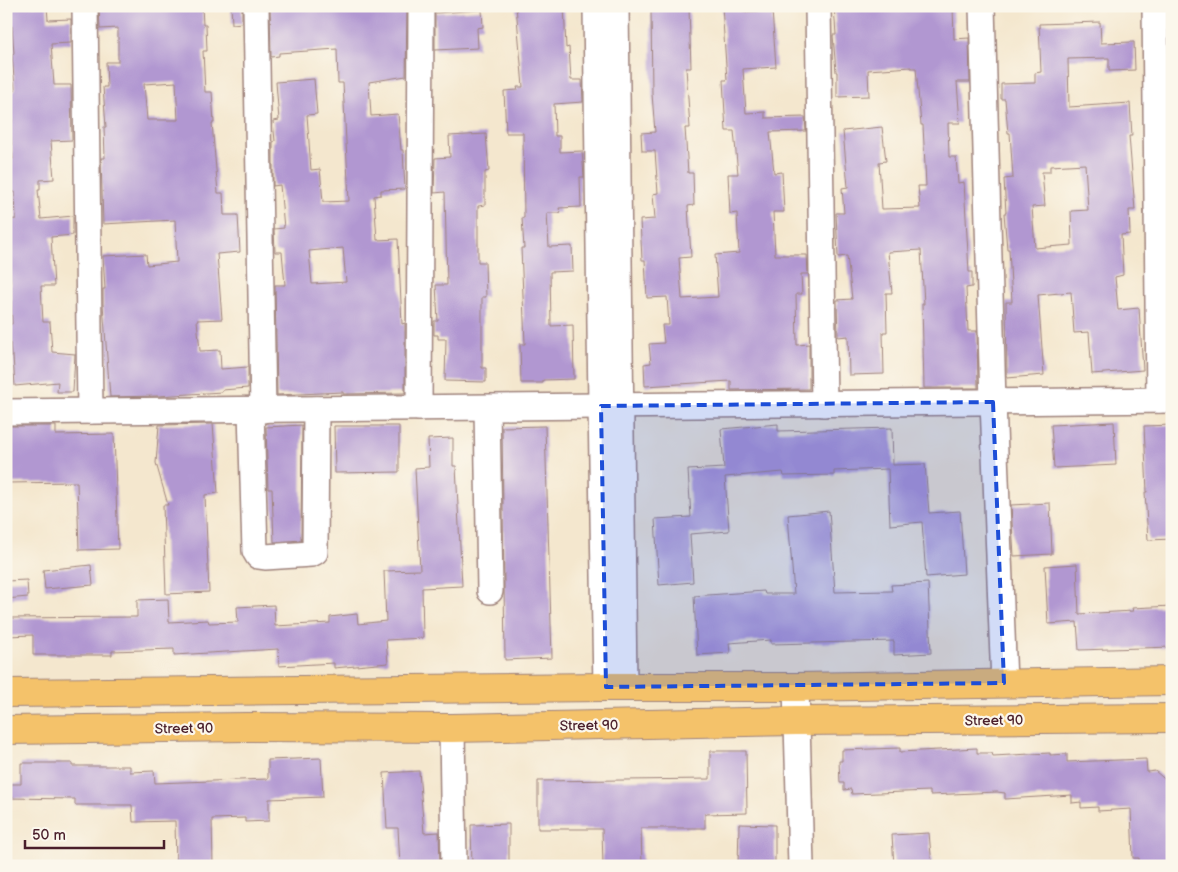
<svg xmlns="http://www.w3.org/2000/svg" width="1178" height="872" viewBox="0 0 1178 872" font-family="'Balsamiq Sans',sans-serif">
	<rect width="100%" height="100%" fill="#fbf7ec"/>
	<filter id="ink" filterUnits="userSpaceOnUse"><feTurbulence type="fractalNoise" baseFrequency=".02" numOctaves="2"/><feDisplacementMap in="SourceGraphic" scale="10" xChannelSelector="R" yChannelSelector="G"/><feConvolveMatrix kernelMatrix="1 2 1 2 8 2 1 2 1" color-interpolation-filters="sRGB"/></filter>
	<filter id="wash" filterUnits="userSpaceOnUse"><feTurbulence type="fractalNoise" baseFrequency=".0096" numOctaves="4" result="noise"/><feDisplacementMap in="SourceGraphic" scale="20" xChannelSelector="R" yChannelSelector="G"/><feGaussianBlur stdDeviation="1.12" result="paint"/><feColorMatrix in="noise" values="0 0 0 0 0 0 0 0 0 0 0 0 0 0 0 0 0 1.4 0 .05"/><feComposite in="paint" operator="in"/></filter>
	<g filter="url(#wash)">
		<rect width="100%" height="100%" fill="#f4e7ce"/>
		<g id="blocks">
			<g fill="#b197d1" fill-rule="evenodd">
				<path d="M6,6H47L48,20L71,19V43L51,44L54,85H71L72,140L51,141L54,179L40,180V190H38L41,219L73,216V235L51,237L54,286H41L43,322H50L52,352L75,354L73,392H57L58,382L15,386L13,356H11L9,324H12L7,220L16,219L15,192H11L9,159H13L9,122H12L9,92L15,91L12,54H14L12,26H7Z"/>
				<path d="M99,6H202L203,25H206L207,51H203L205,92H212L214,123H212L218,193H223L224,215H238L240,252L217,254L222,319L197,320L200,351L220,350L221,369L248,367V388L222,390V392L158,396L110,397L103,304V289H105L103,256L146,254L147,265L177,262L175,220L103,224L101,158H105L104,127H106L103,87H107L106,62H118V28L100,29ZM176,82L178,120H147L144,84Z"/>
				<path d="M231,6H242V23L232,24Z"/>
				<path d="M270,6H407L406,76L369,82L371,116L398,114L401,150H403L405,189L381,190V195L374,196L377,240L398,239L402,324L405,323V393L343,394V392L277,395L275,285H285L282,252H275L274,229L284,228L280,185L273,186V142L275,141L273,121L279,120L276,82L314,79L317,114L307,115L311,170L320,169L323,202L349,201L343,83H338L337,49L279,53V56L271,57ZM343,248L346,282L312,284L309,251Z"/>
				<path d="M516,6H564L566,48L569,47L571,80H582L583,102L554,104L555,136H560V152L582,151L584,177H580L581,207L559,208L560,213H547L549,247L572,246L573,271L550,272L551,326L573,325L574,379L543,380V383H521L520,344H525L521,248H524L522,218H524L523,133H506L504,91L518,90L517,87H523Z"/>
				<path d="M722,6H744V12L772,10L776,67L743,69L746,113L765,112V118L805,117L806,131L770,132L774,173L782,172L784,212H773L775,255H807L808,274H801L802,294H796L797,345L809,344V389L731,390V381L645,386L644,364L651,363L649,344L664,343L662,325H669L667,297L647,298L645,260H642L640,220L655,219L653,194L658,193L655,151H642L641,133L655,132L652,94L651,9L689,8L691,68H686L690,128H685L688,173H693L694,205L688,206L691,257L679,258L682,299L718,297L715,255L739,253L737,213L730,214L728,174H738L734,131H726L723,80H727Z"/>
				<path d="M834,6H953L954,39L969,38L970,82H957L960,123H948L949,157H956L958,183L964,182L969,272H972V287L966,288L968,331H977L978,388H924L922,304H924L921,250L888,252L892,293H886L887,332H883L884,374L849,375L848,336L838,337L837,303V300L852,299L847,256L838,257L836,213H844L842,188L848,187L843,131L882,127L886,161L879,162L882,209L920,208L918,186H926L923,125H921L916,68H911V67L868,70L869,96L837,97V72H836L833,35H836Z"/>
				<path d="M482,10L483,27L477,28L478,48L435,50V13Z"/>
				<path d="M1100,22L1101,43L1134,42L1135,70L1109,71V58L1068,59L1069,107L1130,103L1132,136H1129L1135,210H1129L1130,234L1121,235L1123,275L1115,277L1118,310L1139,308L1143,370L1092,374L1089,332L1074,333L1071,292L1038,295L1044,375L1007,378L1006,302H1012L1009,249H1007L1004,213H1006L1004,179L1013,178L1010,133H1008L1005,99H1001V84L1035,83V73L1041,72L1039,24ZM1085,164L1088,210L1071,211L1072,245L1035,248L1032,207L1045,206L1042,172H1050V166Z"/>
				<path d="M486,134L489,171L485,172V205L478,206V262H485L486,297H482V368H486V382L445,381L446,339H438V335H434V321H438L436,285H447L445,192L434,193L435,158L450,157L449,136Z"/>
				<path d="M1114,422L1116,465L1054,468L1051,425Z"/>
				<path d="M213,424L218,493L205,495L209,592L166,594L163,505H168L156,463L159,425Z"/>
				<path d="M778,424V431L892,428L893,465L925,464L929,513L960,511L964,574L926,577L922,522L890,525L888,469L834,471V475L784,476L783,472L725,477L729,531L690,534L693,582L659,585L655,519L691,517L688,470L724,468L721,429Z"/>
				<path d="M302,425L301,540L274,542L272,489H268L266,427Z"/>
				<path d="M1172,425V539L1148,540L1145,492H1147L1144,426Z"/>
				<path d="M6,426H56V435L114,434L118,549L79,550L77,482L6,483Z"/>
				<path d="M334,426H399V472L335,473Z"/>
				<path d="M545,426L552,658L505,660L502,427Z"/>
				<path d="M453,438V466H456L462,586L422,588L423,638L386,640L388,663L334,668V663L279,666L278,649L174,655V649L112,651V655H33V635L6,636V618L137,617V600L168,599L169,622L208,620L209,623L238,622L237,607L274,605L275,626L330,623V617L357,614L358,624L386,621L384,571L420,570L415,468L429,467L428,439Z"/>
				<path d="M1050,503L1052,554L1014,556L1011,505Z"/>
				<path d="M829,511L835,592L892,591L891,585L928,583L931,653L894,655V641L771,644V640L729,643L730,653L697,655L694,596L764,591L765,594H794L788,515Z"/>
				<path d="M1077,564L1079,614L1133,611L1132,608L1172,606V647L1079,650L1077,622L1048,624L1045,566Z"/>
				<path d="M91,565L93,585L45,589L43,570Z"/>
				<path d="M27,580L28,597L6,599V581Z"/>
				<path d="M900,748V752L977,748V753H992L993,756L1050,753V755L1067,754V762L1146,759L1147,772L1155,771L1169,783L1170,794H1172V866H1139V858H1133L1131,809L1098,811V807L1081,808V802L1072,803V795L1005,799V793L997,792L930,795V791L852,794L851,789L844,790V783H840L839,761H842V750Z"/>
				<path d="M710,751H746L747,813L705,814V828H641L642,866H603L602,829H538V781L710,779Z"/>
				<path d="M321,758L323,797L269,799V821L245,822V818L212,819L213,866H176L175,821L133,822L132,805H75V799L6,798V784H21V763H72V766H130V772L154,771L155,783L268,779V760Z"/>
				<path d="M419,771L424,833L439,832L440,866H400L398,828H387L384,773Z"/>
				<path d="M509,824V866H472L471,825Z"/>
				<path d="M739,824L775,825V866H738Z"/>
				<path d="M929,833L932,866H894L892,835Z"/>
			</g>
		</g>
	</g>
	<g filter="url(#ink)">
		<use href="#blocks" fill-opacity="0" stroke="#9f837c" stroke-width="1"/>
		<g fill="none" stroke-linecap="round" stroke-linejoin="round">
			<defs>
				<g id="minor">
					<path d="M85,6L90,411"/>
					<path d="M256,6L263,410"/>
					<path d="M596,6L601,406L606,687"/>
					<path d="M616,6L624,687"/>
					<path d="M818,6L824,404"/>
					<path d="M982,6L993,402L1004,683"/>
					<path d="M1155,6L1159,400"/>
					<path d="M419,408L421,6"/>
					<path d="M487,408L490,591"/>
					<path d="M251,410L255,551L258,556L265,557L311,554L315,552L316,409"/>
					<path d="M6,412L1172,400"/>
					<path d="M796,687L801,866"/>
					<path d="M452,728L454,866"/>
				</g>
				<g id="major">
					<path d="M6,693L606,687H796L1172,681"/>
					<path d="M6,730L246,727L452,728L796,721L1172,718"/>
				</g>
			</defs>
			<use href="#minor" stroke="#9f837c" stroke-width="28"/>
			<use href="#major" stroke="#9f837c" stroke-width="30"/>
			<use href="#minor" stroke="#fff" stroke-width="25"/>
			<use href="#major" stroke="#f4c26a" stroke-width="28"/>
		</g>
	</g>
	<path fill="#1d4ed8" fill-opacity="0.2" stroke="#1d4ed8" stroke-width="4" stroke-dasharray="10 6" stroke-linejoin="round" d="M993,402L1004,683L606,687L601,406Z"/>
	<g text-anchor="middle" stroke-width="4.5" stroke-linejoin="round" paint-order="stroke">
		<g font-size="14" fill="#4a1f2b" stroke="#fbf7ec">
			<text transform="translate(994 720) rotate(-1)" y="5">Street 90</text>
			<text transform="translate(589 725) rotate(-1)" y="5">Street 90</text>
			<text transform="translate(184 728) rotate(-1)" y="5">Street 90</text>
		</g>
	</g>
	<rect width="1178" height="872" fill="none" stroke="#fbf7ec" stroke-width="25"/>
	<path d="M25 840v8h139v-8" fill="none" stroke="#4a1f2b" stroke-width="2.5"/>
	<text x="32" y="840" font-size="15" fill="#4a1f2b" stroke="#fbf7ec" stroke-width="4" paint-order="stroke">50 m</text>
</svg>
